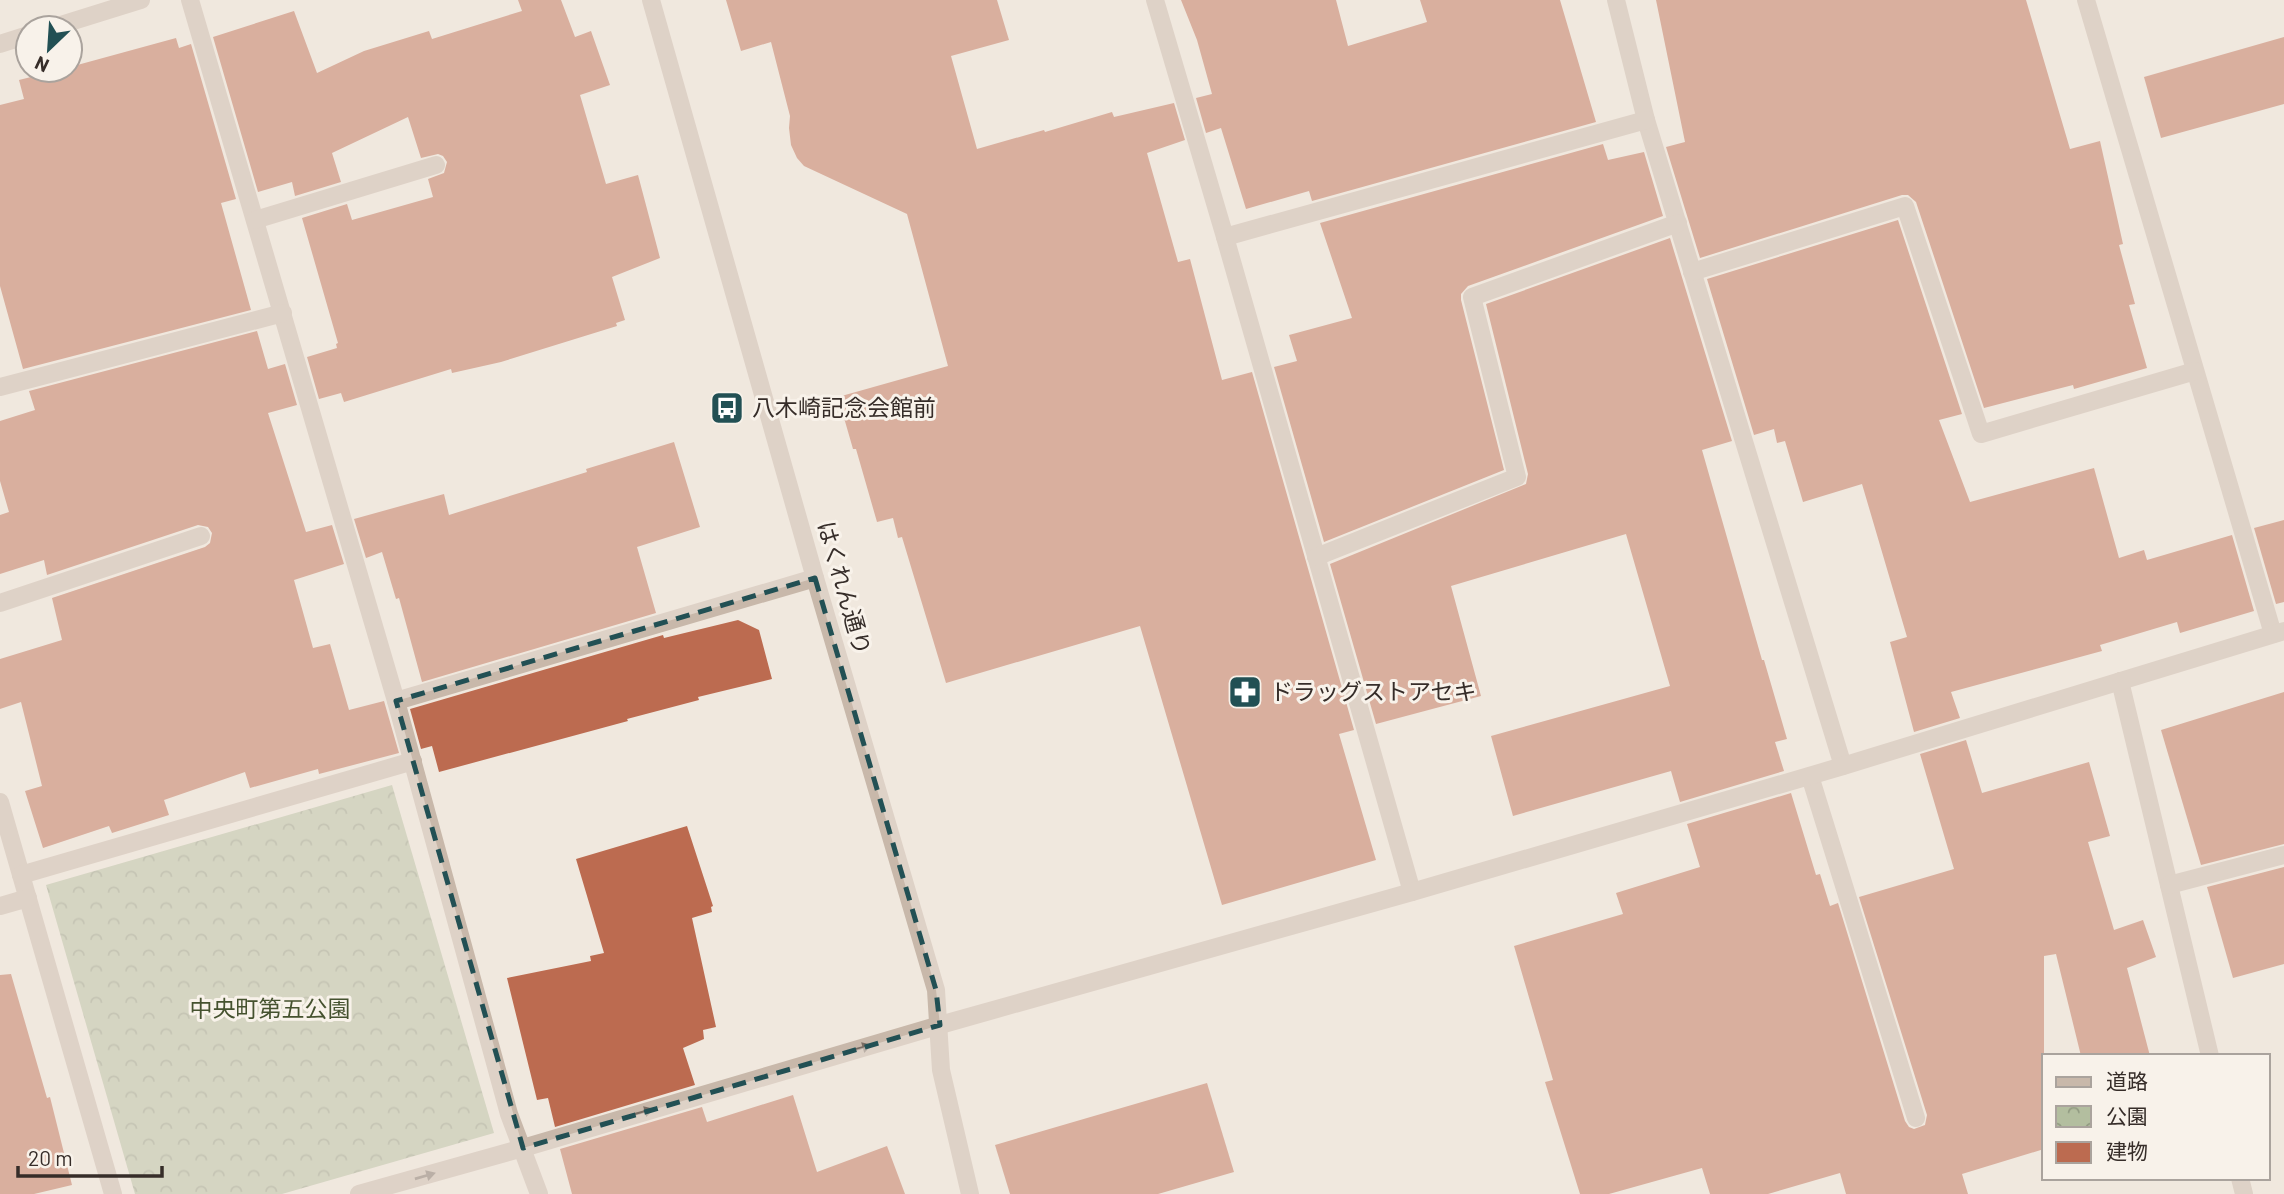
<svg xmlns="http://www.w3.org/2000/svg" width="2284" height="1194" viewBox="0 0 2284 1194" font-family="Barlow,'Noto Sans JP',sans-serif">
	<defs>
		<pattern id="park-crowns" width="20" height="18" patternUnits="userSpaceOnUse" patternTransform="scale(1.75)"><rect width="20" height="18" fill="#b3be9f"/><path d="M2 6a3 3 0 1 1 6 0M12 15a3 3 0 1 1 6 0" fill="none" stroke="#929b82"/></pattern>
	</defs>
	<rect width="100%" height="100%" fill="#f0e8de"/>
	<path fill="url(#park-crowns)" d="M392,785L494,1133L282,1194H135L46,885Z"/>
	<g fill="#bc6b50">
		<path d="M518,0H561L575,37L591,31L610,85L580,95L606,184L638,175L660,258L612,277L625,320L616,323L617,326L501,362L452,373L451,369L344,402L341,393L319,399L307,357L337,348L336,344L338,343L302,218L347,204L352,220L433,197L428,179L444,173L447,162L443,156L438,154L421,158L408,117L332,153L341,182L295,196L292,182L258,192L213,37L294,11L317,73L364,51L429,31L432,39L522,11Z"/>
		<path d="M726,0H997L1009,40L951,56L977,149L1044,130L1045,132L1112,112L1114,117L1174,103L1185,140L1147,153L1178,262L1190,259L1222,380L1252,372L1354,730L1339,734L1376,860L1222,905L1140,626L946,683L902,537L898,538L893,518L877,522L856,449H853L838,397L948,366L907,214L804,166L797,158L791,145L789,128L790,116L771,42L741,51Z"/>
		<path d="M1181,0H1336L1348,46L1427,22L1420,0H1560L1596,122L1312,201L1309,191L1246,209L1221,128L1206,133L1196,98L1212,94L1197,40Z"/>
		<path d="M1656,0H2026L2070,149L2100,141L2123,244L2119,245L2135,304L2129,305L2147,368L2074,389L2073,385L1984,408L1916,202L1908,195H1902L1700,258L1666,147L1685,142Z"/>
		<path d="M2284,37V104L2161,138L2144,77Z"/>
		<path d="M176,38L179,48L191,44L236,199L221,203L251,310L23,369L0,286V105L24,99L19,80L59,70H70V67Z"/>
		<path d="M1603,144L1608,160L1644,152L1663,216L1468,286L1461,294V300L1504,470L1324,542L1274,367L1297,361L1289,335L1352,318L1320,223Z"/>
		<path d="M1898,220L1962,414L1939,420L1970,502L2094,468L2119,558L2144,550L2147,560L2232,535L2254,611L2180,633L2177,622L2100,645L2102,651L1951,692L1960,718L1914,732L1890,642L1907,637L1862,484L1803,502L1785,441L1777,443L1774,429L1754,435L1707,279Z"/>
		<path d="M1670,238L1732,441L1702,450L1762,660H1764L1787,739L1775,742L1784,771L1680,802L1671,771L1513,816L1491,736L1670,686L1626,534L1451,586L1481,696L1376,724L1330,564L1526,484L1528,474L1486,304Z"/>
		<path d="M257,331L268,369L285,364L297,405L268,413L306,532L332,525L344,564L294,580L313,648L330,644L349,710L384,701L399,753L319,774L318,769L250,788L245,772L164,800L169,815L112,833L109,826L43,848L25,791L42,786L21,702L0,709V659L62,640L52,598L205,547L210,543L212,533L208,527L198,525L47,575L44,560L0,574V515L9,512L0,481V421L35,410L29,391Z"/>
		<path d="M674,442L700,527L637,547L656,613L422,682L399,598L396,599L382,552L366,558L354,519L444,494L449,515L587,472L586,469Z"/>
		<path d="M2284,520V602L2276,604L2254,528Z"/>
		<path d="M738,620L759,630L772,679L698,697L699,700L627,719L628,721L439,772L432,746L421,749L410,709L663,635L664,638Z"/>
		<path d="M2284,692V844L2201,865L2161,730Z"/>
		<path d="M1966,740L1982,793L2089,762L2110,836L2088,842L2114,930L2143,920L2156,957L2127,968L2150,1056H2081L2056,954L2044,956V1149L1962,1174L1968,1194H1846L1840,1173L1768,1194H1710L1702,1168L1609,1194H1580L1545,1082L1553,1080L1514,946L1623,914L1616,893L1700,867L1687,824L1791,793L1816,875L1820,874L1830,906L1838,903L1905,1121L1909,1127L1914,1129L1925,1125L1927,1115L1859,897L1954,869L1920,754Z"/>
		<path d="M687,826L713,906L711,907L712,912L692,918L716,1027L703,1030L704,1039L683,1048L695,1085L555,1127L548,1098L537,1100L507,978L591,961L590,956L604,953L576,859Z"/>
		<path d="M2284,867V964L2233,978L2207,887Z"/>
		<path d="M11,974L47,1098L50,1097L72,1185L34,1194H0V975Z"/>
		<path d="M1207,1083L1234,1172L1158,1194H1010L995,1145Z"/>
		<path d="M793,1095L817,1172L887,1146L905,1194H572L560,1149L702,1107L707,1122Z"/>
	</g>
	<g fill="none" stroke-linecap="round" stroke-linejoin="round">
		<g stroke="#c8b8aa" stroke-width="18">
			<path d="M190,0L396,701L509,1114L539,1194"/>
			<path d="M1155,0L1225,237L1412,892"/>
			<path d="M1616,0L1646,120L1843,766"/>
			<path d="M2086,0L2273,634"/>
			<path d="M51,28L141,0"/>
			<path d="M0,44L28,35"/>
			<path d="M255,220L436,165"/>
			<path d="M1225,237L1646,120"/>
			<path d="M1692,272L1905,206L1981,434L2195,371"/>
			<path d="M0,387L283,313"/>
			<path d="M1316,557L1517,477L1472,297L1678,223"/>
			<path d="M0,603L201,536"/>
			<path d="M2120,681L2210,1056"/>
			<path d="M396,701L815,578"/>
			<path d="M1810,776L1916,1118"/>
			<path d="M0,802L113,1194"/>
			<path d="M21,875L413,761"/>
			<path d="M2169,885L2284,855"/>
			<path d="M0,906L28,898"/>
			<path d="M2240,1178L2244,1194"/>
			<path d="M359,1194L523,1148L940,1025L1412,892L1843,766L2284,631"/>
		</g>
		<path stroke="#c8b8aa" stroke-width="18" d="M651,0L815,578L936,990L941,1070L970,1194"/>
	</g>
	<defs><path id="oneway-solid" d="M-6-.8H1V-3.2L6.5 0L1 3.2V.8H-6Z" transform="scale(1.75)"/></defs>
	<g fill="#786c63">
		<use href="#oneway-solid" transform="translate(861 1048) rotate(-16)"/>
		<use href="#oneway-solid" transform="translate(643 1112) rotate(-16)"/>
		<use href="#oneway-solid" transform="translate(425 1176) rotate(-16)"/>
	</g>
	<path d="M0 0H2284V1194H0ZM815,578L936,990L940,1025L523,1148L396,701Z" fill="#f0e8de" fill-opacity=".55" fill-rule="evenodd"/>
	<path fill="none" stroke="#225054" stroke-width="5" stroke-dasharray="14 9" stroke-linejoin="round" d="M815,578L936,990L940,1025L523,1148L396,701Z"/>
	<defs>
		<symbol id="bus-square" viewBox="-11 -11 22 22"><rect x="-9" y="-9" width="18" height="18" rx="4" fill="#225054" stroke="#f8f2ea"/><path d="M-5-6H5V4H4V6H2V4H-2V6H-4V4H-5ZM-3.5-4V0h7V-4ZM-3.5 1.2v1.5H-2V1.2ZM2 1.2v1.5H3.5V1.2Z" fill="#fff"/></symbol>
		<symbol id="pharmacy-square" viewBox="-11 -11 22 22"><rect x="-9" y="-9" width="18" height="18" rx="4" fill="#225054" stroke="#f8f2ea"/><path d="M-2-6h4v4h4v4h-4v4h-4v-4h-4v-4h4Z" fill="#fff"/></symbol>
	</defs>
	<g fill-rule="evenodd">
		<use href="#bus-square" x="708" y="389" width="38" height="38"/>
		<use href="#pharmacy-square" x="1226" y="673" width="38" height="38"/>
	</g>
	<g text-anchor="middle" stroke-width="6" stroke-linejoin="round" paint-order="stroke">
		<g font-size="23" fill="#362d29" stroke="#f8f2ea" text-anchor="start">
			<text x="752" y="416">八木崎記念会館前</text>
			<text x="1270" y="700">ドラッグストアセキ</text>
		</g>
		<g font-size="23" fill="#362d29" stroke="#f8f2ea">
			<text transform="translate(844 588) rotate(74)" y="8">はくれん通り</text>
		</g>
		<g font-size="23" fill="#45522f" stroke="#f8f2ea">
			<text x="270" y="1017">中央町第五公園</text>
		</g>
	</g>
	<rect x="2042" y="1054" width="228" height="126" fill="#f8f2ea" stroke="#aaa39d" stroke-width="2"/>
	<rect x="2056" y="1077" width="35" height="10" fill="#c8b8aa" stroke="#aaa39d" stroke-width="2"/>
	<text x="2106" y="1089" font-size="21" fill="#362d29">道路</text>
	<rect x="2056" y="1106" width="35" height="21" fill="url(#park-crowns)" stroke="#aaa39d" stroke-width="2"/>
	<text x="2106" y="1124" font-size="21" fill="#362d29">公園</text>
	<rect x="2056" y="1142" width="35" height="21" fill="#bc6b50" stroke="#aaa39d" stroke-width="2"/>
	<text x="2106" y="1159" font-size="21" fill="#362d29">建物</text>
	<g transform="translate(49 49) rotate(205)"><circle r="33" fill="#f8f2ea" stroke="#aaa39d" stroke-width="2"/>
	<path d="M0-5L12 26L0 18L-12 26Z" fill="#225054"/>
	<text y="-10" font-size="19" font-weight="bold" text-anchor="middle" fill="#362d29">N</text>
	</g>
	<path d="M18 1166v10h144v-10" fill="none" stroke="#362d29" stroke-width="3.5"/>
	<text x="28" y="1166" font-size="21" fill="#362d29" stroke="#f8f2ea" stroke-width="5" paint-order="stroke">20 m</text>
</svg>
